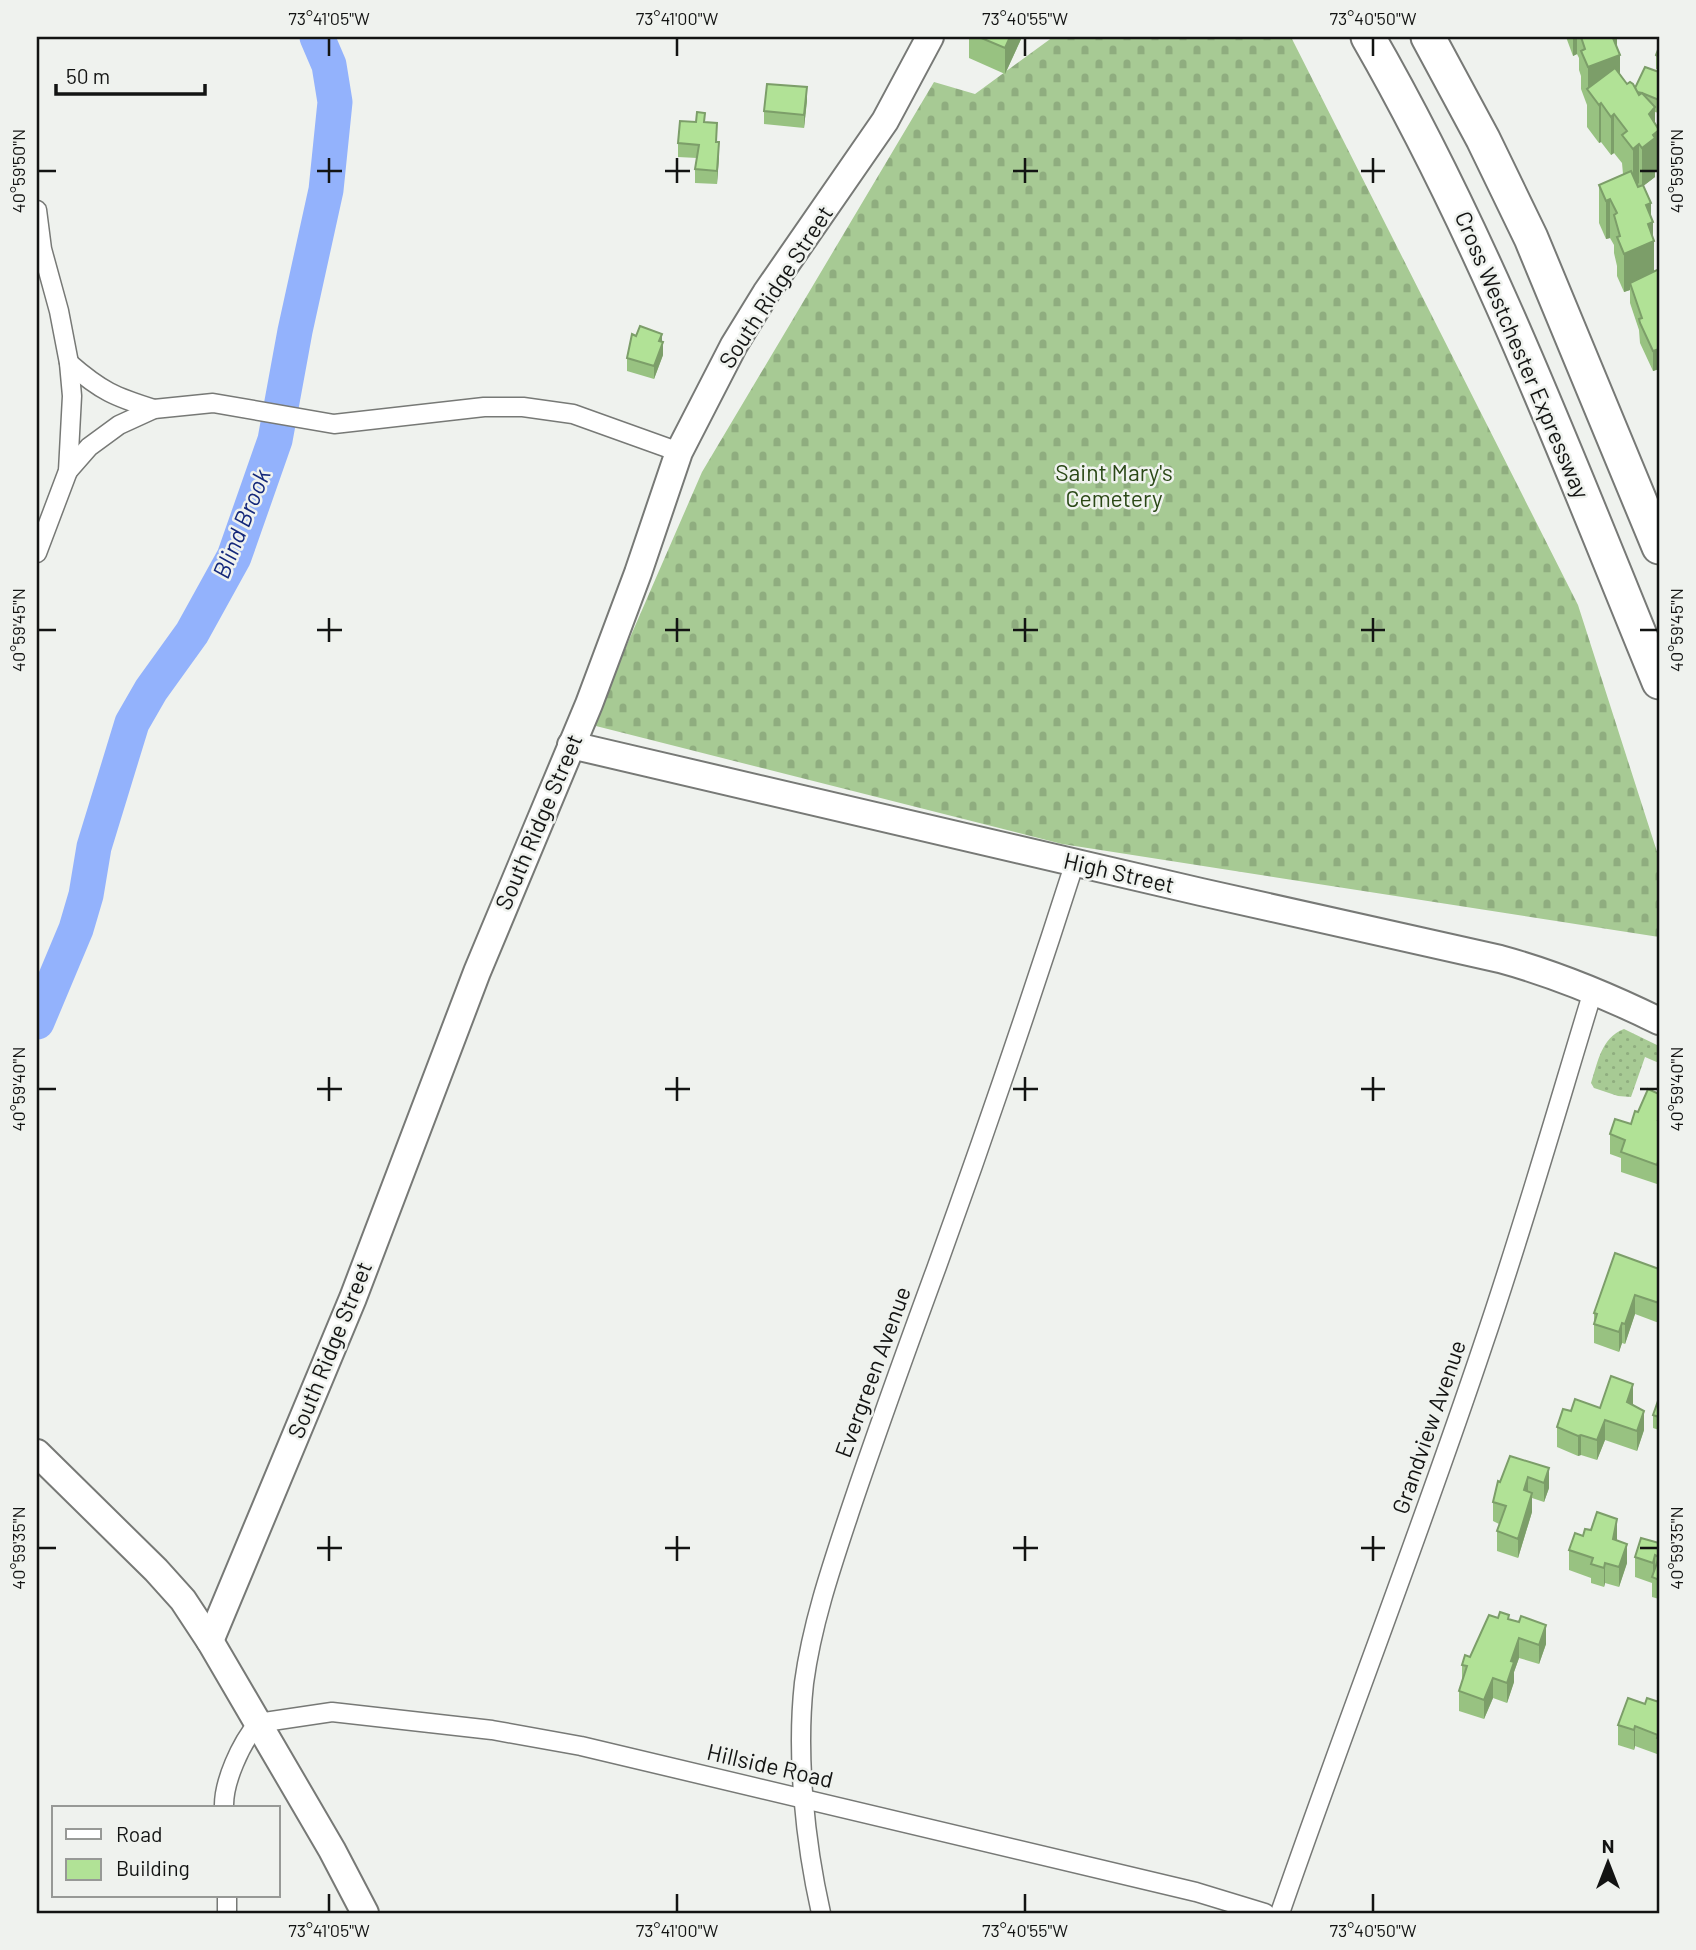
<svg xmlns="http://www.w3.org/2000/svg" width="1696" height="1950" viewBox="0 0 1696 1950" font-family="Barlow,sans-serif">
	<defs>
		<pattern id="grass-dots" width="8" height="8" patternUnits="userSpaceOnUse" patternTransform="scale(1.75)"><rect width="8" height="8" fill="#a7ca94"/><path d="M2 2h.1M6 6h.1" fill="none" stroke="#8fad7f" stroke-width="1.8" stroke-linecap="round"/></pattern>
		<pattern id="cemetery-stones" width="16" height="16" patternUnits="userSpaceOnUse" patternTransform="scale(1.75)"><rect width="16" height="16" fill="#a7ca94"/><path d="M2 7V4a2 2 0 0 1 4 0v3zM10 15v-3a2 2 0 0 1 4 0v3z" fill="#8fad7f"/></pattern>
	</defs>
	<rect width="100%" height="100%" fill="#eff2ee"/>
	<path fill="url(#grass-dots)" d="M1624,1029L1659,1046V1063L1645,1057L1631,1097L1618,1096L1594,1088L1591,1083C1598,1062 1601,1038 1624,1029Z"/>
	<path fill="url(#cemetery-stones)" d="M1053,37H1291L1578,605L1659,858V937L1062,844L592,725L702,472L934,82L975,94Z"/>
	<g fill="none" stroke-linecap="round" stroke-linejoin="round">
		<path stroke="#93b2fc" stroke-width="35" d="M37,1022L76,929L86,895L94,847L132,723L151,690L192,633L234,557L275,440L295,331L326,190L335,102L329,65L317,37"/>
		<defs>
			<g id="street">
				<path d="M37,210L42,249L59,311L69,363L72,396L68,471L37,553"/>
				<path d="M69,363C101,391 115,397 154,409"/>
				<path d="M68,471L89,447L119,425L154,409L213,403L334,424L484,407H523L573,414L679,452"/>
				<path d="M224,1808C223,1782 241,1743 258,1723L332,1712L492,1730L581,1746L1196,1892L1265,1913"/>
				<path d="M227,1896V1913"/>
				<path d="M821,1913C805,1842 796,1756 804,1683C812,1623 832,1565 851,1508C878,1428 907,1348 936,1269C985,1134 1031,999 1075,862"/>
				<path d="M1280,1913C1346,1723 1419,1536 1483,1345C1523,1228 1557,1109 1593,991"/>
			</g>
			<g id="secondary">
				<path d="M571,745L1201,892L1500,959C1555,974 1608,996 1659,1021"/>
				<path d="M37,1453L156,1570L183,1600L210,1641L332,1850L365,1913"/>
				<path d="M210,1641L353,1298L477,972L589,704L638,573L679,452L734,345L766,293L885,121L930,37"/>
			</g>
			<g id="highway">
				<path d="M1368,37C1486,242 1569,463 1659,682"/>
				<path d="M1428,37L1483,139L1531,238L1659,547"/>
			</g>
		</defs>
		<use href="#street" stroke="#777976" stroke-width="21"/>
		<use href="#secondary" stroke="#777976" stroke-width="30"/>
		<use href="#highway" stroke="#777976" stroke-width="37"/>
		<use href="#street" stroke="#fff" stroke-width="18"/>
		<use href="#secondary" stroke="#fff" stroke-width="26"/>
		<use href="#highway" stroke="#fff" stroke-width="33"/>
	</g>
	<g fill="#98c281">
		<path d="M969,37H1022L1005,74L969,58Z"/>
		<path d="M1561,37H1617V48L1620,74L1627,84L1635,88L1659,72V113L1655,112V177L1643,186L1651,217L1654,271L1659,269V369L1653,371L1640,343L1639,330L1630,303V290L1624,292L1617,276V266L1614,253V245L1610,238L1606,239L1599,223V185L1623,174L1622,163L1614,153L1611,155L1601,142L1599,143L1587,127V105L1581,89V76L1579,70V58L1577,54L1573,56L1566,37L1562,39Z"/>
		<path d="M1659,47V70L1656,69V55Z"/>
		<path d="M807,100L804,128L764,124V111Z"/>
		<path d="M705,122L717,142L719,155L717,184L695,183V169L697,158L678,157V143Z"/>
		<path d="M662,341L663,355L654,379L627,371V358Z"/>
		<path d="M1659,1094L1657,1184L1621,1172V1158L1610,1154V1134L1631,1124L1638,1112Z"/>
		<path d="M1659,1269V1323L1635,1314L1625,1344L1622,1343L1619,1352L1594,1343V1313Z"/>
		<path d="M1659,1398V1430L1653,1428V1415Z"/>
		<path d="M1633,1404V1405L1644,1430L1637,1451L1605,1440L1597,1460L1581,1455L1578,1456L1557,1447V1427L1571,1411Z"/>
		<path d="M1549,1468V1488L1544,1502L1532,1498V1512L1518,1558L1497,1551V1531L1499,1524L1493,1521V1502L1500,1482Z"/>
		<path d="M1583,1536L1617,1539V1540L1627,1563L1619,1587L1605,1583L1604,1587L1591,1583V1578L1569,1570V1550Z"/>
		<path d="M1659,1543V1599L1652,1597V1583L1635,1577V1557Z"/>
		<path d="M1498,1618L1509,1619L1546,1644L1539,1664L1519,1658L1514,1672V1682L1507,1703L1493,1698L1484,1719L1459,1711V1691L1462,1682V1665L1470,1657Z"/>
		<path d="M1659,1702V1759L1657,1758V1754L1635,1746L1634,1750L1618,1745V1725L1645,1704Z"/>
	</g>
	<g fill="#7c9e69">
		<path d="M1010,37H1022L1005,74V48Z"/>
		<path d="M1573,37H1577V54L1573,56Z"/>
		<path d="M1611,37H1617V56L1620,55V94L1588,89V67Z"/>
		<path d="M807,87V100L804,128V115Z"/>
		<path d="M1601,103V142L1599,143V105Z"/>
		<path d="M1655,107V133L1659,130V169L1655,171V177L1642,187V148L1649,114Z"/>
		<path d="M1614,114V153L1611,155V117Z"/>
		<path d="M719,142V155L717,184V171Z"/>
		<path d="M1639,144V183L1633,188V149Z"/>
		<path d="M1610,199V238L1606,239V201Z"/>
		<path d="M1651,203V223L1653,222V241H1654V279L1630,283V290L1624,292V254L1646,205Z"/>
		<path d="M662,334V346L663,342V355L654,379V366L659,341Z"/>
		<path d="M1659,349V369L1653,371V351Z"/>
		<path d="M1659,1158V1178L1657,1184V1165Z"/>
		<path d="M1635,1295V1314L1625,1344V1324Z"/>
		<path d="M1622,1323V1343L1619,1352V1332Z"/>
		<path d="M1633,1384V1404L1627,1422V1402Z"/>
		<path d="M1644,1411V1430L1637,1451V1431Z"/>
		<path d="M1605,1420V1440L1597,1460V1440Z"/>
		<path d="M1581,1435V1455L1578,1456V1436Z"/>
		<path d="M1549,1468V1488L1544,1502V1483Z"/>
		<path d="M1528,1477V1497L1524,1490Z"/>
		<path d="M1532,1493V1512L1518,1558V1539Z"/>
		<path d="M1617,1519V1539L1613,1558V1539Z"/>
		<path d="M1627,1544V1563L1619,1587V1567Z"/>
		<path d="M1655,1555V1575L1653,1578V1563Z"/>
		<path d="M1605,1563V1583L1604,1587V1568Z"/>
		<path d="M1546,1625V1644L1539,1664V1645Z"/>
		<path d="M1519,1638V1658L1514,1672V1682L1507,1703V1683L1511,1661Z"/>
		<path d="M1493,1678V1698L1484,1719V1700Z"/>
		<path d="M1635,1726V1746L1634,1750V1730Z"/>
	</g>
	<g fill="#b1e296" stroke="#7c9e69" stroke-width="2">
		<path d="M979,37H1010L1005,48Z"/>
		<path d="M1581,37H1616L1613,38L1620,55L1588,67L1581,51L1585,49Z"/>
		<path d="M1659,47V57L1656,55Z"/>
		<path d="M1645,67L1659,72V100L1642,93L1637,92L1635,88Z"/>
		<path d="M1615,68L1627,84L1630,82L1633,84L1639,95L1642,93L1655,107L1649,114L1659,130L1653,135L1655,138L1642,148L1639,144L1633,149L1622,135L1627,131L1614,114L1611,117L1601,103L1599,105L1587,89Z"/>
		<path d="M767,84L807,87L804,115L764,111Z"/>
		<path d="M697,112L705,113L704,122L717,123L716,142H719L717,171L695,169L699,145L678,143L680,121L696,122Z"/>
		<path d="M1631,171L1638,187L1643,185L1651,203L1646,205L1653,222L1648,224L1654,241L1624,254L1617,237L1620,236L1614,215L1617,213L1610,199L1606,201L1599,185Z"/>
		<path d="M1659,269V349L1653,351L1640,323L1639,319L1642,318L1630,283Z"/>
		<path d="M640,326L662,334L659,341L663,342L654,366L627,358L632,334L636,336Z"/>
		<path d="M1648,1089L1659,1094V1117L1658,1120H1659V1158L1657,1165L1621,1152L1625,1140L1610,1134L1615,1119L1631,1124L1635,1111L1638,1112Z"/>
		<path d="M1615,1253L1659,1269V1303L1635,1295L1625,1324L1622,1323L1619,1332L1594,1324L1597,1314L1594,1313Z"/>
		<path d="M1611,1376L1633,1384L1627,1402L1644,1411L1637,1431L1605,1420L1597,1440L1581,1435L1578,1436L1557,1427L1563,1409L1571,1411L1575,1399L1600,1408Z"/>
		<path d="M1659,1398V1417L1653,1415Z"/>
		<path d="M1510,1456L1549,1468L1544,1483L1528,1477L1524,1490L1532,1493L1518,1539L1497,1531L1506,1506L1493,1502L1498,1481L1500,1482Z"/>
		<path d="M1597,1512L1617,1519L1613,1539L1627,1544L1619,1567L1605,1563L1604,1568L1591,1564L1593,1558L1569,1550L1575,1533L1583,1536L1585,1529L1591,1530Z"/>
		<path d="M1641,1538L1659,1543V1580L1652,1577L1659,1557L1655,1555L1653,1563L1635,1557Z"/>
		<path d="M1500,1612L1509,1615L1508,1619L1519,1622L1521,1616L1546,1625L1539,1645L1519,1638L1511,1661L1514,1662L1507,1683L1493,1678L1484,1700L1459,1691L1467,1666L1462,1665L1465,1655L1470,1657L1489,1615L1498,1618Z"/>
		<path d="M1628,1698L1645,1704L1647,1698L1659,1702V1739L1657,1738L1658,1735L1635,1726L1634,1730L1618,1725Z"/>
	</g>
	<path fill="none" stroke="#131413" stroke-width="2.5" d="M329,38V56M677,38V56M1025,38V56M1373,38V56M329,158V183M677,158V183M1025,158V183M1373,158V183M38,171H56M317,171H342M665,171H690M1013,171H1038M1361,171H1385M1640,171H1658M329,618V642M677,618V642M1025,618V642M1373,618V642M38,630H56M317,630H342M665,630H690M1013,630H1038M1361,630H1385M1640,630H1658M329,1077V1101M677,1077V1101M1025,1077V1101M1373,1077V1101M38,1089H56M317,1089H342M665,1089H690M1013,1089H1038M1361,1089H1385M1640,1089H1658M329,1536V1561M677,1536V1561M1025,1536V1561M1373,1536V1561M38,1548H56M317,1548H342M665,1548H690M1013,1548H1038M1361,1548H1385M1640,1548H1658M329,1894V1912M677,1894V1912M1025,1894V1912M1373,1894V1912"/>
	<g text-anchor="middle" stroke-width="5" stroke-linejoin="round" paint-order="stroke">
		<g font-size="23" fill="#131413" stroke="#eff2ee">
			<text transform="translate(776 287) rotate(-57)" y="8">South Ridge Street</text>
			<text transform="translate(1522 355) rotate(67)" y="8">Cross Westchester Expressway</text>
			<text transform="translate(539 822) rotate(-67)" y="8">South Ridge Street</text>
			<text transform="translate(1119 873) rotate(13)" y="8">High Street</text>
			<text transform="translate(330 1350) rotate(-68)" y="8">South Ridge Street</text>
			<text transform="translate(873 1372) rotate(-70)" y="8">Evergreen Avenue</text>
			<text transform="translate(1429 1427) rotate(-71)" y="8">Grandview Avenue</text>
			<text transform="translate(770 1766) rotate(13)" y="8">Hillside Road</text>
		</g>
		<g font-size="23" fill="#2a4816" stroke="#eff2ee">
			<text x="1114" y="481">Saint Mary's<tspan x="1114" dy="26">Cemetery</tspan></text>
		</g>
		<g font-size="24" font-style="italic" fill="#13277a" stroke="#eff2ee">
			<text transform="translate(242 524) rotate(-68)" y="8">Blind Brook</text>
		</g>
	</g>
	<rect width="1696" height="1950" fill="none" stroke="#eff2ee" stroke-width="77"/>
	<rect x="52" y="1806" width="228" height="91" fill="#eff2ee" stroke="#979996" stroke-width="2"/>
	<rect x="66" y="1829" width="35" height="10" fill="#ffffff" stroke="#979996" stroke-width="2"/>
	<text x="116" y="1842" font-size="21" fill="#131413">Road</text>
	<rect x="66" y="1859" width="35" height="21" fill="#b1e296" stroke="#979996" stroke-width="2"/>
	<text x="116" y="1876" font-size="21" fill="#131413">Building</text>
	<g transform="translate(1608 1863)" stroke="#eff2ee" stroke-width="5" paint-order="stroke">
	<path d="M0-5L12 26L0 18L-12 26Z" fill="#131413"/>
	<text y="-10" font-size="19" font-weight="bold" text-anchor="middle" fill="#131413">N</text>
	</g>
	<path d="M56 84v10h149v-10" fill="none" stroke="#131413" stroke-width="3.5"/>
	<text x="66" y="84" font-size="21" fill="#131413" stroke="#eff2ee" stroke-width="5" paint-order="stroke">50 m</text>
	<rect x="38" y="38" width="1620" height="1874" fill="none" stroke="#131413" stroke-width="2.5"/>
	<g font-size="18" text-anchor="middle" fill="#131413">
		<text x="329" y="25">73°41'05"W</text>
		<text x="677" y="25">73°41'00"W</text>
		<text x="1025" y="25">73°40'55"W</text>
		<text x="1373" y="25">73°40'50"W</text>
		<text transform="translate(19 171) rotate(-90)" y="6">40°59'50"N</text>
		<text transform="translate(1677 171) rotate(-90)" y="6">40°59'50"N</text>
		<text transform="translate(19 630) rotate(-90)" y="6">40°59'45"N</text>
		<text transform="translate(1677 630) rotate(-90)" y="6">40°59'45"N</text>
		<text transform="translate(19 1089) rotate(-90)" y="6">40°59'40"N</text>
		<text transform="translate(1677 1089) rotate(-90)" y="6">40°59'40"N</text>
		<text transform="translate(19 1548) rotate(-90)" y="6">40°59'35"N</text>
		<text transform="translate(1677 1548) rotate(-90)" y="6">40°59'35"N</text>
		<text x="329" y="1937">73°41'05"W</text>
		<text x="677" y="1937">73°41'00"W</text>
		<text x="1025" y="1937">73°40'55"W</text>
		<text x="1373" y="1937">73°40'50"W</text>
	</g>
</svg>
